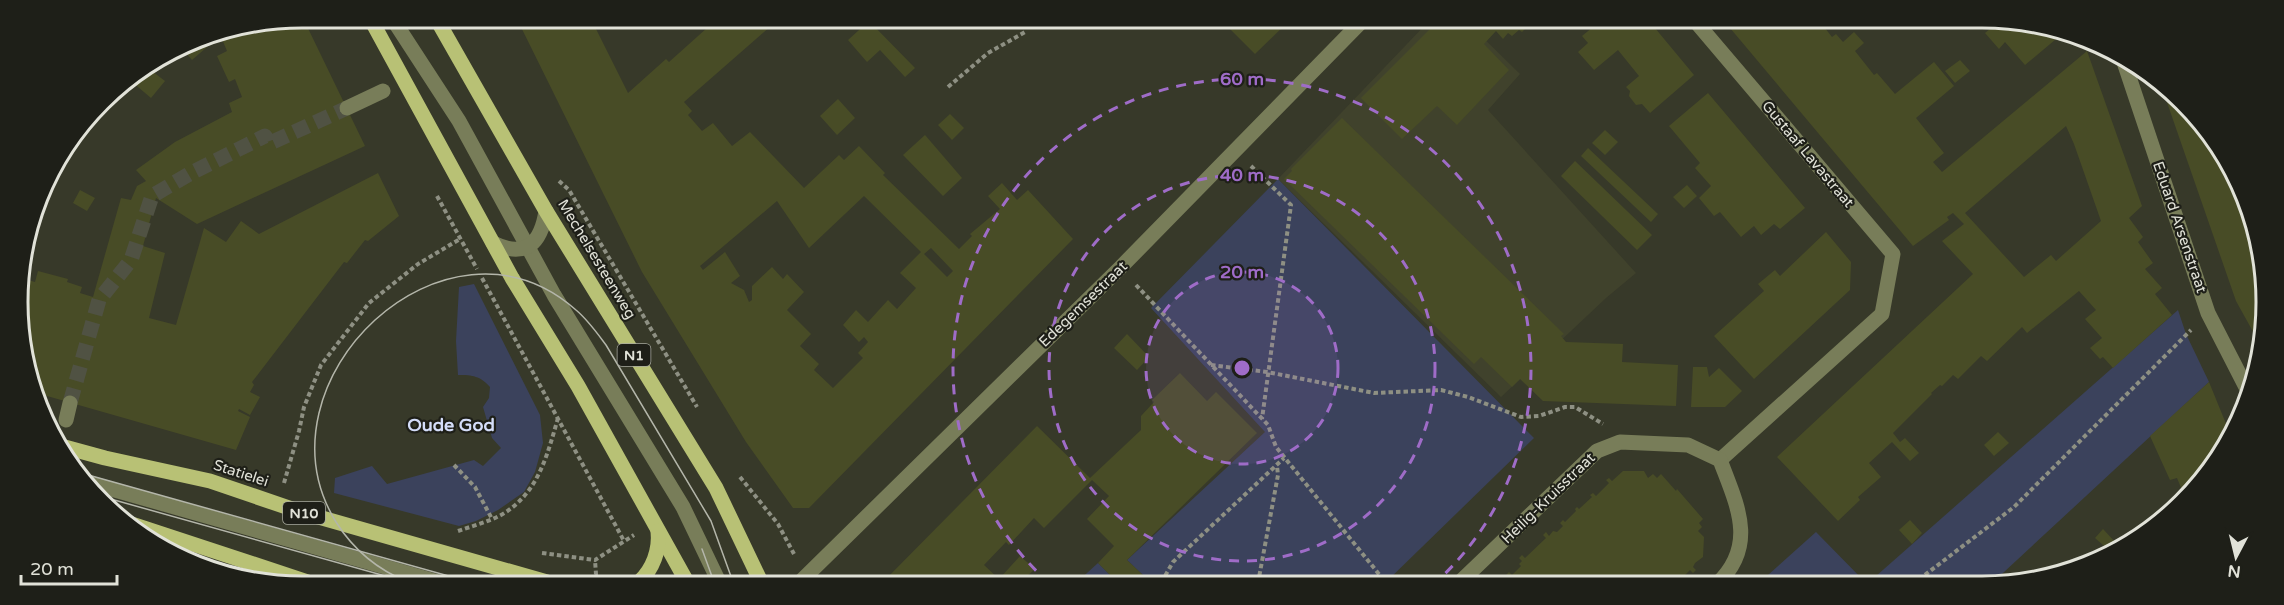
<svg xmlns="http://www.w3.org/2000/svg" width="2284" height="605" viewBox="0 0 2284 605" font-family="'Varela Round',sans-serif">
	<rect width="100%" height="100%" fill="#373929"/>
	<path fill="#40422c" d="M1428,22H1467L1520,74L1488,110L1636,273L1606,298L1501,397L1278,179Z"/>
	<g fill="#3b425c">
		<path d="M1278,179L1534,438L1384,584L1139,583L1145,577L1127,560L1265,432L1151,308Z"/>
		<path d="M474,284L540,415L543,443L535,472L524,492L498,510L476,521L459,526L334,493L335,478L372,466L387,484L474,460L483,466L501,448L492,438L483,407L489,398L490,387C480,376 473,375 458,375L456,341L459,287Z"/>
		<path d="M2178,310L2186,334L2209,382L1990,585L1758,584L1816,532L1867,584Z"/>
		<path d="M1098,563L1118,583H1076Z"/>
	</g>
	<g fill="#484c26" fill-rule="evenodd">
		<path d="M303,18L365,146L197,224L156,198L143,246L165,253L149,318L176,325L204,228L226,242L241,221L259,234L378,173L399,216L368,241L365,240L347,263L344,262L252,382L254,385L250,392L260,397L250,415L239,409L238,411L250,417L236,450L33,392L19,286L21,278L35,282L38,271L68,279L67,282L82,287L80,293L93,297L121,198L131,200L137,186L146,181L136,170L175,142L232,112L229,103L242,97L235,79L229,82L217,56L227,51L222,39L230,34V32Z"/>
		<path d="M517,19H591L628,93L666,59L669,62L717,19H779L684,102L692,111L688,115L702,131L713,123L732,146L750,132L804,188L839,155L844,160L859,146L885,173L883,175L959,249L972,236L970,234L1000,209L988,196L1002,183L1017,200L1028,190L1073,239L809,508H793L746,442L642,272ZM864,196L921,252L900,273L916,288L897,309L888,300L868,322L856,310L843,325L859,342L864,337L868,342L858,353L863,358L833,388L814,370L819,364L800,346L811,334L787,310L804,292L787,274L783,279L772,267L752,286V300L749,302L744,290L731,283L740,276L725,252L703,270L700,266L777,201L809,248ZM931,248L953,271L947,277L924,254Z"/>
		<path d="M869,21L915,68L905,77L880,50L867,62L848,40Z"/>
		<path d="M1222,21H1289L1255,54Z"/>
		<path d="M1437,22H1532L1522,32L1519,30L1512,36L1508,33L1503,39L1496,31L1484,44L1509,70L1457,125L1437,106L1402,139L1361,98Z"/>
		<path d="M1599,22H1650L1694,75L1650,113L1642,104L1636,105L1629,96L1630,91L1626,87L1639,76L1618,50L1594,70L1578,52L1588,43L1582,36Z"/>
		<path d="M1725,22L1821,23L1832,37L1836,34L1843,42L1854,32L1864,43L1855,51L1874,75L1877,73L1895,94L1934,62L1954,86L1916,118L1944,153L1933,162L1942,172L2087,51L2142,206L2129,218L2143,237L2138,242L2153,263L2145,269L2162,288L2155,294L2172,315L2113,368L2103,357L2100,359L2090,348L2102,338L2085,319L2096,310L2079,291L2027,333L2022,327L1987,361L1981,356L1958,379L1953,375L1942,386L1940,385L1931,393L1932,394L1893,433L1900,442L1905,438L1919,453L1910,461L1892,442L1869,463L1881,477L1858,497L1860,500L1838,521L1777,457L1973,274L1942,241L1964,224L1953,213L1947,217L1949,220L1913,246ZM2066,126L2074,144L2101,221L2056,261L2051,255L2024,277L1965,213Z"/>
		<path d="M1997,23H2037L2062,34L2025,65L2005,42L1999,49L1985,33Z"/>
		<path d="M222,34L192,60L181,47L194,40Z"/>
		<path d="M1960,60L1970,71L1955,83L1945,71Z"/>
		<path d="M148,68L165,81L151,98L131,81L136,76Z"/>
		<path d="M2162,88L2218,144L2260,247L2261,346L2236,301Z"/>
		<path d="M1708,93L1805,208L1780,229L1774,224L1761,235L1754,226L1741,237L1720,212L1714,216L1699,198L1711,186L1695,168L1700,163L1669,126Z"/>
		<path d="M838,99L855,118L837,135L820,116Z"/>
		<path d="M950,114L964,128L952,140L938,125Z"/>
		<path d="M1342,118L1564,334L1561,336L1566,342L1623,344L1622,362L1678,365L1676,406L1543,401L1520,379L1512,387L1481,357L1474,364L1284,179L1292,171L1291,169Z"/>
		<path d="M1605,130L1618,142L1605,155L1592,143Z"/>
		<path d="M925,135L962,178L943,196L903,155Z"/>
		<path d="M1588,148L1658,214L1651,222L1581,156Z"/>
		<path d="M1575,161L1652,235L1637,250L1561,176Z"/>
		<path d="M1687,185L1697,196L1684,208L1673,197Z"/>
		<path d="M80,190L95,198L87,211L73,203Z"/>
		<path d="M1826,232L1851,262L1850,290L1754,379L1714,336L1764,291L1758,284L1775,270L1780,276Z"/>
		<path d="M1127,334L1149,357L1137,370L1114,348Z"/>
		<path d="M1693,367H1707L1709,377L1719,368L1742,391L1725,407H1691Z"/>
		<path d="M1180,373L1207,401L1216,392L1257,433L1127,560L1145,577L1139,583H1118L1098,563L1114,546L1087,519L1109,496L1092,480L1044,528L1034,518L1009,545L1006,542L984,565L999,579L1020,556L1035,569L1025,578L1030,583H882L1037,426L1090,478L1141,430V416L1154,402L1152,400Z"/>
		<path d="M2209,382L2231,436L2228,444L2185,497L2177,478L2170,480L2150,436Z"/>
		<path d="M1998,432L2009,443L1994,456L1984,445Z"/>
		<path d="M1623,471H1644L1648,478L1653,474L1657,478L1661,474L1676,491L1677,489L1703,519L1699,523L1702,527L1698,531L1704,537L1703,557L1695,563L1693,567L1696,570L1693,573L1690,570L1677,583L1678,584H1502L1509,578L1506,575L1509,572L1512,575L1521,566L1519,564L1522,561L1519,558L1522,555L1525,558L1546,538L1543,535L1546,532L1549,536L1553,531L1557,532L1563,526L1560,523L1563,520L1565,522L1576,511L1575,509L1577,507L1579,509L1592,497L1590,495L1593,493L1596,496L1609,483L1606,480L1609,478L1612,481Z"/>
		<path d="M1910,520L1922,533L1912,544L1899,530Z"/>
		<path d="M2103,529L2116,543V549L2112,553L2095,538Z"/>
	</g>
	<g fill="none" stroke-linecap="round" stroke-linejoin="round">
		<path stroke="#505243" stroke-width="15" stroke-dasharray="15 8" stroke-linecap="butt" d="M70,403L99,300L131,260L152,196L191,173L265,136L268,144L347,108"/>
		<g stroke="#8e9083" stroke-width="4" stroke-dasharray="4.5 3" stroke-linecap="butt">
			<path d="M948,87L988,53L1027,31"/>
			<path d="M1251,166L1291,205L1262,419"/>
			<path d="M559,181L569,190L697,407"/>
			<path d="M437,196L477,269"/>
			<path d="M482,278L624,541"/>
			<path d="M1136,285L1268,425L1276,447L1387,584"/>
			<path d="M1211,365L1267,372L1374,393L1441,390L1468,397L1521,417L1539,416L1565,407H1575L1603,424"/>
			<path d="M454,465L475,487L492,519"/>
			<path d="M740,477L778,524L794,554"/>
			<path d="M284,483L299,431L304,407L321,365L369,303L418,264L460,239"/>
			<path d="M458,531C472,526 488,522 501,515C538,494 547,456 558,418"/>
			<path d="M542,553L595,560L634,535"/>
			<path d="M593,582L596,574L595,560"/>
			<path d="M1164,583L1165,576L1173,562L1284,458"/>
			<path d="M1258,583L1278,475L1277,466"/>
			<path d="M1913,584L2014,507L2191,330"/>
		</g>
		<g stroke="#787d59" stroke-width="15">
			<path d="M392,18L459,121L554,295L683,507L719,582"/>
			<path d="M1696,22L1893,254L1882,314L1720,460"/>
			<path d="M2123,59L2208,313L2248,391"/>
			<path d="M347,108L383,91"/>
			<path d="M493,243C526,259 541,243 546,211"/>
			<path d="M66,420L70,403"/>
			<path d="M83,481L438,582"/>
			<path d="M799,583L1120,268L1362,21"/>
			<path d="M1458,584L1597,451L1620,442L1688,445L1720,460C1737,505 1758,545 1717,584"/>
		</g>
		<g stroke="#b8c175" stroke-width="15">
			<path d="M370,18L512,278L578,386L687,582"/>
			<path d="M436,18L546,211L716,488L761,582"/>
			<path d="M61,446L105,458L210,481L301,512L547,582"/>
			<path d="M132,524L308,582"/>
			<path d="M639,582C653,569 660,550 658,531"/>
		</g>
		<g stroke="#b4b6aa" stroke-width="1.5">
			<path d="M74,471L470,582"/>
			<path d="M100,496L389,577"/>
			<path d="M702,549L714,582"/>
			<path d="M408,582C378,570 353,549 336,522C250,381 446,195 576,310C588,320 597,333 606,345L711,521L733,582"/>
		</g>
	</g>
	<circle cx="1242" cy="368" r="96" fill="#9f6cc8" fill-opacity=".12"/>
	<g fill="none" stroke="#9f6cc8" stroke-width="3" stroke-dasharray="10 8">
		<circle cx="1242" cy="368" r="96"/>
		<circle cx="1242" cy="368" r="193"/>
		<path d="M1049 583A289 289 0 1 1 1435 583"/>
	</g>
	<g text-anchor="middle" stroke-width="4.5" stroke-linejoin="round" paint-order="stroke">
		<g fill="#1e1f18" stroke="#a6a89e" stroke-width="1.5">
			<rect x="617.5" y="344" width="33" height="22" rx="4.5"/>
			<rect x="283" y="502" width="42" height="22" rx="4.5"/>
		</g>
		<g font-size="14" font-weight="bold" fill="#e1e2d8">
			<text x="634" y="360">N1</text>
			<text x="304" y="518">N10</text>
		</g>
		<g font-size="15" fill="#e1e2d8" stroke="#1e1f18">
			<text transform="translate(1808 154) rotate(50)" y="5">Gustaaf Lavastraat</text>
			<text transform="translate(2180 227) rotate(71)" y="5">Eduard Arsenstraat</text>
			<text transform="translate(597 259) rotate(59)" y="5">Mechelsesteenweg</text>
			<text transform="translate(1083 304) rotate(-44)" y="5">Edegemsestraat</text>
			<text transform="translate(241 473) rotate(18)" y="5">Statielei</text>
			<text transform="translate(1548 498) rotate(-44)" y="5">Heilig-Kruisstraat</text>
		</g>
		<g font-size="18" font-weight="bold" fill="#d4ddf9" stroke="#1e1f18">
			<text x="451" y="431">Oude God</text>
		</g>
	</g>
	<path d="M0 0H2284V605H0ZM302 28H1982A274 274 0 0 1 2256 302V302A274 274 0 0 1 1982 576H302A274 274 0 0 1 28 302V302A274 274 0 0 1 302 28Z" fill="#1e1f18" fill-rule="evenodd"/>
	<path fill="none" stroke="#e1e2d8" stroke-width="3" d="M302 28H1982A274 274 0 0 1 2256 302V302A274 274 0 0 1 1982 576H302A274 274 0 0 1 28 302V302A274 274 0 0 1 302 28Z"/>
	<circle cx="1242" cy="368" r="9" fill="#9f6cc8" stroke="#1e1f18" stroke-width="3"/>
	<g font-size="18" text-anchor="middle" font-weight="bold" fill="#9f6cc8" stroke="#1e1f18" stroke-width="4.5" stroke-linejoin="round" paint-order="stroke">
		<text x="1242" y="85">60 m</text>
		<text x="1242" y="181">40 m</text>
		<text x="1242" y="278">20 m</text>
	</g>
	<g transform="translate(2236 557) rotate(187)" stroke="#1e1f18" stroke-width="4.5" paint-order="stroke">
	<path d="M0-4.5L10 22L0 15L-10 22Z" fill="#e1e2d8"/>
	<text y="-9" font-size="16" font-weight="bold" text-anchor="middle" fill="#e1e2d8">N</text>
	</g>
	<path d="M21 575v9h96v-9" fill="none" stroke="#e1e2d8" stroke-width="3"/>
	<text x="30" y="575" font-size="18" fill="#e1e2d8" stroke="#1e1f18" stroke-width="4.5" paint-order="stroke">20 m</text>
</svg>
